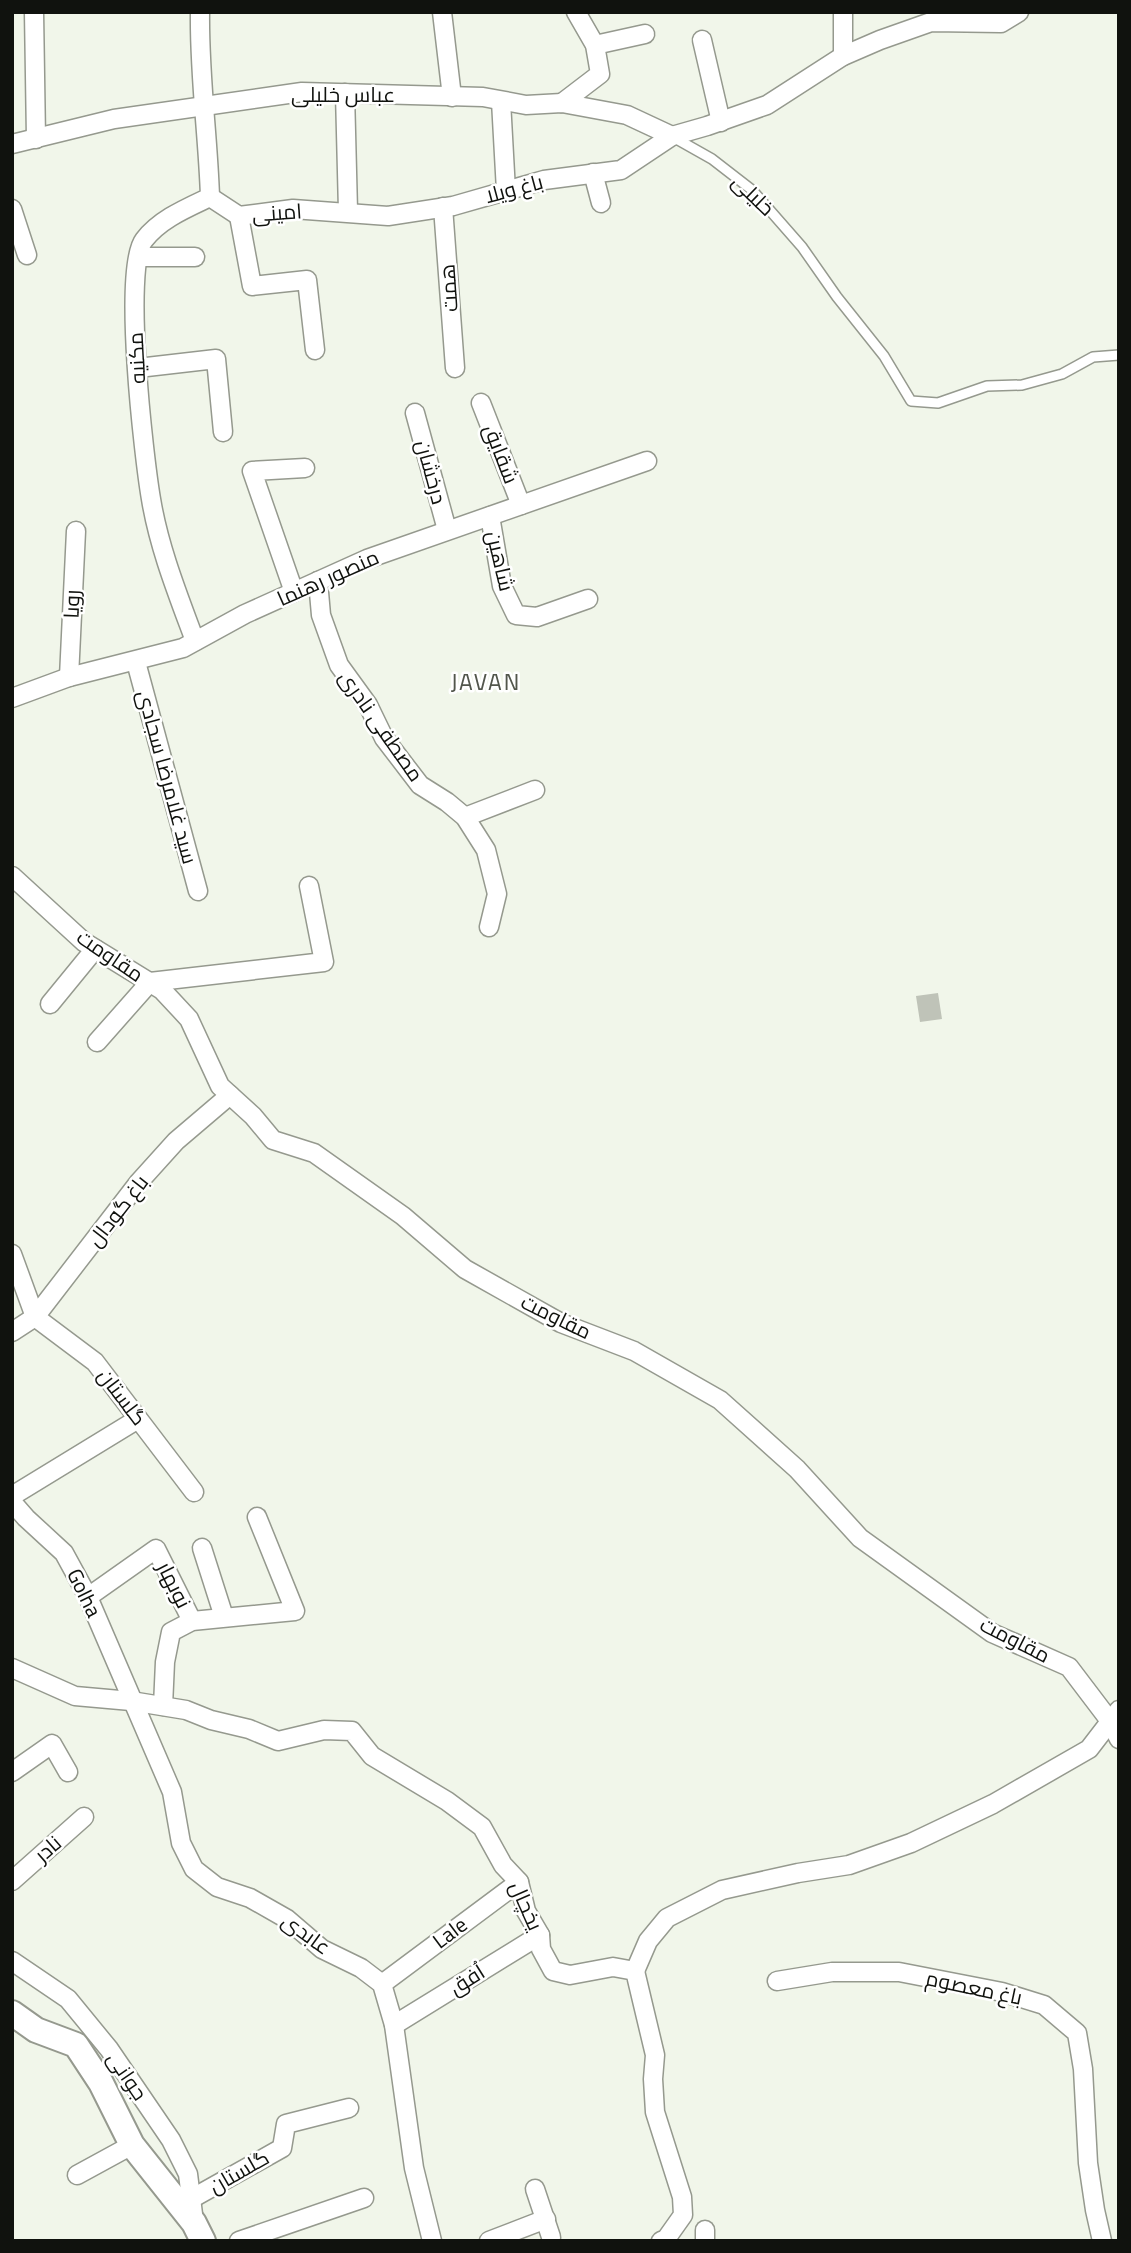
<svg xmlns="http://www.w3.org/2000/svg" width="1131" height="2253" viewBox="0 0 1131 2253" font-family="Georgia,Cairo,serif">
	<rect width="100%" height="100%" fill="#f1f6ea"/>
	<path fill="#bfc3b8" d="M938,993L942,1019L920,1022L916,996Z"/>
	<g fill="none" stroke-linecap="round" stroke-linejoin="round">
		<defs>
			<path id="lane" d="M673,137L712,159L752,190L802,247L837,297L884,356L911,401L938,403L987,386L1022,385L1062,374L1093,357L1119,355"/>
			<g id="street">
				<path d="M34,12L36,139"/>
				<path d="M442,12L452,97"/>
				<path d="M843,12V56"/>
				<path d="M702,40L721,122"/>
				<path d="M595,45L645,34"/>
				<path d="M345,93L348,211"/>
				<path d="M501,101L506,191"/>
				<path d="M562,103L600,74L595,45L576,12"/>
				<path d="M12,144L114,119L302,92L483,97L526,105L562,103L627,115L672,136"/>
				<path d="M593,173L601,203"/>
				<path d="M210,197L239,216L293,209L388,216L453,206L544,180L621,170L672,136L707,126L767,105L843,56L880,40L931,22L1001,23L1019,12"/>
				<path d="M443,207L455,368"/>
				<path d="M12,209L27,255"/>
				<path d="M239,216L252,286L307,280L315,350"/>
				<path d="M139,257H195"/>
				<path d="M138,368L216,359L223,432"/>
				<path d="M481,403L521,505"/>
				<path d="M415,413L447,530"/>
				<path d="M490,516L502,586L516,615L537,617L588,599"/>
				<path d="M318,581L321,615L339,665L368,705L384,738L420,785L447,802L465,817L486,850L497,894L489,927"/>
				<path d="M294,592L252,471L305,468"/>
				<path d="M195,641C178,595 159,548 151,499C144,458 122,268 144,240C160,219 187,208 210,197C208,135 199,75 200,12"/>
				<path d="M136,662L198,891"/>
				<path d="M69,677L76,531"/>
				<path d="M12,698L69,677L183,648L245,614L367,559L647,461"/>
				<path d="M465,817L535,790"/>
				<path d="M12,876L84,942L162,990L189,1019L220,1086L253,1116L273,1140L314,1153L403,1216L465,1269L561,1323L634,1351L720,1400L797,1469L860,1538L992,1633L1069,1667L1110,1721L1119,1739"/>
				<path d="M50,1004L95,949"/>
				<path d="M97,1042L150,982L324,962L309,886"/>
				<path d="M12,1254L35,1317L95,1362L194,1492"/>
				<path d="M12,1332L35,1317L139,1182L176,1141L230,1095"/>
				<path d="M12,1496L138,1419"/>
				<path d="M12,1502L26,1518L64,1553L88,1597L172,1792L181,1843L194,1869L217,1887L250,1898L287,1919L322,1949L361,1968L382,1984L394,2025L414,2168L432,2241"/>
				<path d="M202,1548L224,1617"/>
				<path d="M88,1597L156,1549L192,1621"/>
				<path d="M12,1668L75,1696L131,1701L186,1710L211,1720L249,1729L278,1741L324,1730L352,1731L372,1756L447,1801L482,1827L503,1865L519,1882L526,1911L540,1935L541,1949L553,1971L570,1975L613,1967L635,1971L655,2055L653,2079L655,2112L682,2197L683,2215L666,2239L661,2241"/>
				<path d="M163,1706L165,1662L171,1632L192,1621L295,1611L257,1517"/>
				<path d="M12,1772L52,1744L68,1772"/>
				<path d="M12,1881L84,1817"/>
				<path d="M12,1961L68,1999L109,2049L171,2140L188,2174L194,2222"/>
				<path d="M635,1971L648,1941L667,1918L722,1890L798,1873L849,1865L911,1843L993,1804L1089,1749L1119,1710"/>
				<path d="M777,1981L832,1972H899L1002,1992L1044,2005L1077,2033L1083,2069L1088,2163L1095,2210L1102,2241"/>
				<path d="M382,1984L519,1882"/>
				<path d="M394,2025L540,1935"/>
				<path d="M77,2175L132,2145"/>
				<path d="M535,2189L551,2237"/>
				<path d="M191,2199L282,2148L286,2124L349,2108"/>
				<path d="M705,2230V2241"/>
				<path d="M239,2241L364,2198"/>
				<path d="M489,2241L546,2219"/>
			</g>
			<path id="secondary" d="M12,2013L36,2030L76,2045L101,2083L132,2145L194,2223L203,2241"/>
		</defs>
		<use href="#lane" stroke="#95998e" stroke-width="12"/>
		<use href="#street" stroke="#95998e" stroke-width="21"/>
		<use href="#secondary" stroke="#95998e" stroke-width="28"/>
		<use href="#lane" stroke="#fff" stroke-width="9"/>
		<use href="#street" stroke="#fff" stroke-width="18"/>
		<use href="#secondary" stroke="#fff" stroke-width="24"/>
	</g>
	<g text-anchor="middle" stroke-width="5" stroke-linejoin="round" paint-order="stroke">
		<g font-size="21" fill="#10120e" stroke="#fff">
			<text x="343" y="102">عباس خلیلی</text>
			<text transform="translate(514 189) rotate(-15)" y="7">باغ ویلا</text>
			<text transform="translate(753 195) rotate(44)" y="7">خلیلی</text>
			<text transform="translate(277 213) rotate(-4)" y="7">امینی</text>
			<text transform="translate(449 288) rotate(-94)" y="7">همت</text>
			<text transform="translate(137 358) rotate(-93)" y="7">مکنیه</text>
			<text transform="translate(501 454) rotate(69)" y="7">شقایق</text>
			<text transform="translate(431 472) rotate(75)" y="7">درخشان</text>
			<text transform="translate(500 561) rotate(77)" y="7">شاهین</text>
			<text transform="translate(328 578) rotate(-24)" y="7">منصور رهنما</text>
			<text transform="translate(72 604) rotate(-88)" y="7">رویا</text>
			<text transform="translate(381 726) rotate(55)" y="7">مصطفی نادری</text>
			<text transform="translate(167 777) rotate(75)" y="7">سید غلامرضا سجادی</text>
			<text transform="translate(110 956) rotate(34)" y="7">مقاومت</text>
			<text transform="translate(118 1211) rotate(-52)" y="7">باغ گودال</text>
			<text transform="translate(556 1317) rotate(26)" y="7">مقاومت</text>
			<text transform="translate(122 1397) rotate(53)" y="7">گلستان</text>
			<text transform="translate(174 1585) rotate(63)" y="7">نوبهار</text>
			<text transform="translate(84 1593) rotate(64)" y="7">Golha</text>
			<text transform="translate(1015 1640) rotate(27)" y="7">مقاومت</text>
			<text transform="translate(48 1849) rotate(-41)" y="7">نادر</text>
			<text transform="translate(526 1906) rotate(66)" y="7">یخچال</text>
			<text transform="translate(450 1933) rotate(-37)" y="7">Lale</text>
			<text transform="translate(306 1934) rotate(36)" y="7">عابدی</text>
			<text transform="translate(467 1980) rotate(-32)" y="7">اُفق</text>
			<text transform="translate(974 1988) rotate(12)" y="7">باغ معصوم</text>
			<text transform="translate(127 2076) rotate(56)" y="7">جوانی</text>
			<text transform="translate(239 2172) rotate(-30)" y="7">گلستان</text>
		</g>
		<g font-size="23" letter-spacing="2" fill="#52564c" stroke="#fff">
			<text x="486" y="690">JAVAN</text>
		</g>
	</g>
	<rect width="1131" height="2253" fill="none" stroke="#10120e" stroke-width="28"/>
</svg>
